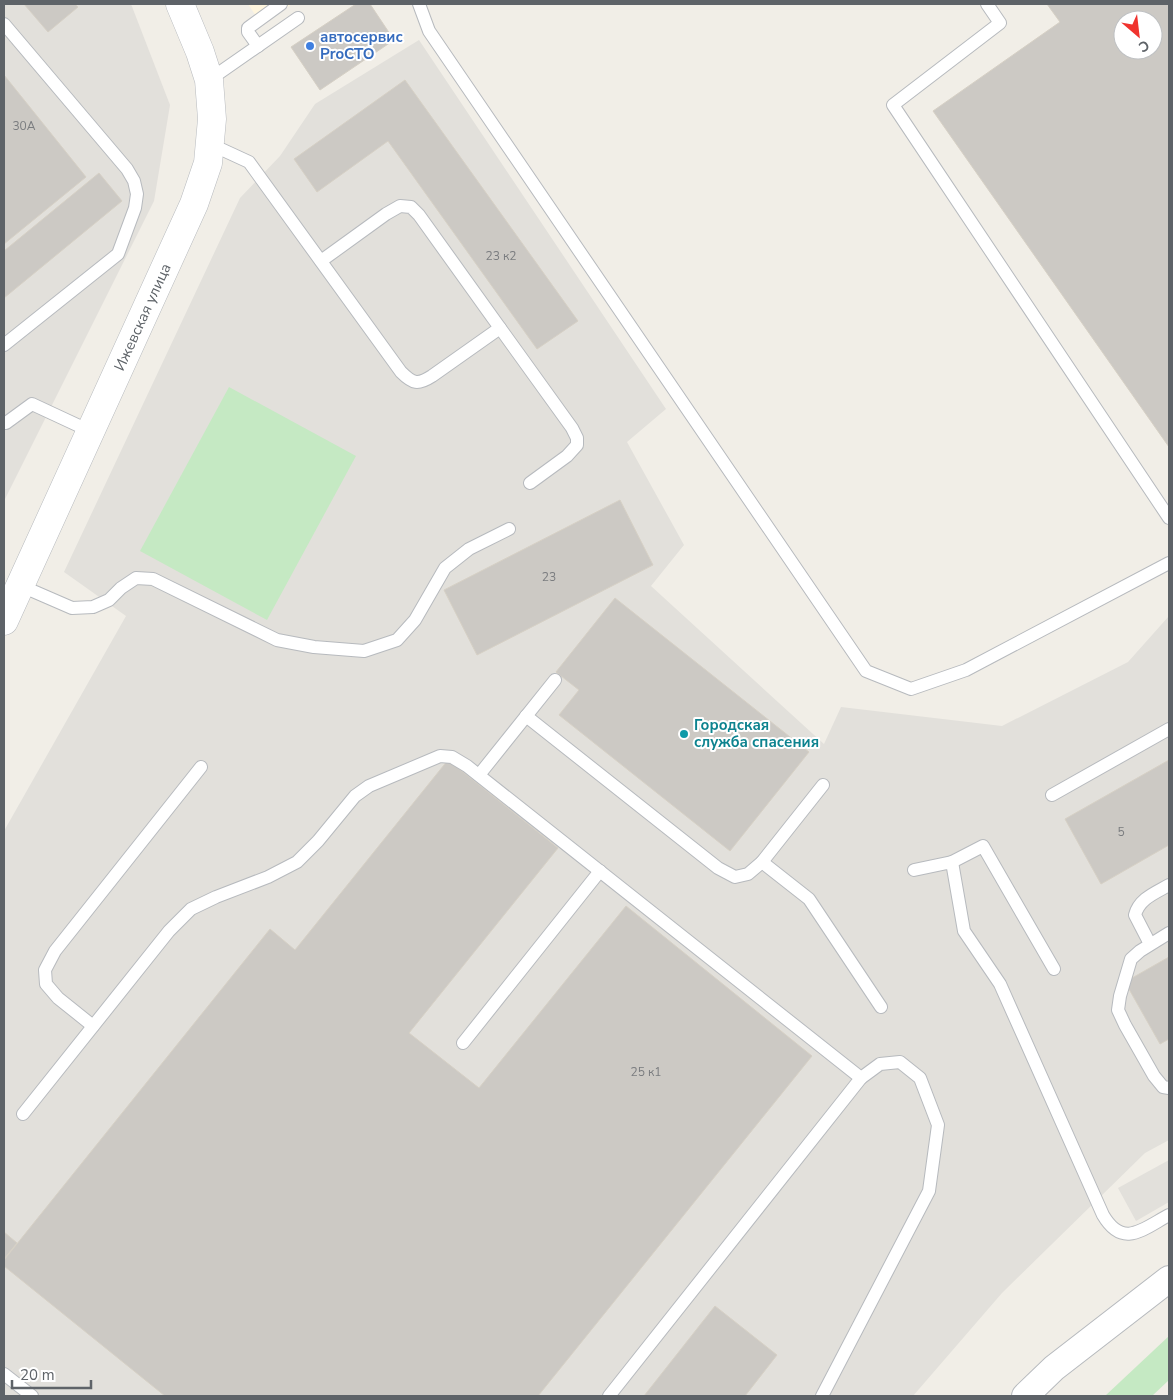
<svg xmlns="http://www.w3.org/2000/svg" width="1173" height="1400" viewBox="0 0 1173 1400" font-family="'Nunito Sans',sans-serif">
	<rect width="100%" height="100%" fill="#f1eee7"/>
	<path fill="#fff6de" d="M248,4H292L262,25Z"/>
	<g fill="#e2e0db">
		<path d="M4,4H131L170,105L154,201L4,501Z"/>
		<path d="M419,40L666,409L627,442L684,545L651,586L824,744L841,707L1002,726L1128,662L1169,616V1140L1145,1153L1002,1293L913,1396H4V831L126,616L64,572L240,198L280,156L315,104Z"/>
		<path d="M1169,1160V1202L1136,1221L1118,1188Z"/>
	</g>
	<g fill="#c5e9c3">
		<path d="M229,387L356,456L267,620L140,551Z"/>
		<path d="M1169,1336V1380L1152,1396H1105Z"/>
	</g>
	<g fill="#ccc9c4" stroke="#d6d0c5" fill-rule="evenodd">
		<path d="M24,4H75L78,7L48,32Z"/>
		<path d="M356,4H370L394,40L320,90L291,47Z"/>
		<path d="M1047,4H1169V447L933,111L1060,22ZM1123,20H1153V50H1123Z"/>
		<path d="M4,75L86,177L4,244Z"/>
		<path d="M405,80L578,321L537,349L388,141L317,192L294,159Z"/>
		<path d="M99,173L122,201L4,298V251Z"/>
		<path d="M620,500L653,565L477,655L444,590Z"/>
		<path d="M615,598L809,752L730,851L559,715L579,690L556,672Z"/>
		<path d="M448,760L558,848L409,1033L479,1088L626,906L812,1056L538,1396H165L4,1266V1260L270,929L295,950Z"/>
		<path d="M1169,760V845L1101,884L1065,819Z"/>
		<path d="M1169,957V1039L1160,1044L1125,982Z"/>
		<path d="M4,1232L17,1243L4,1259Z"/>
		<path d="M715,1306L777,1355L745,1396H644Z"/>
	</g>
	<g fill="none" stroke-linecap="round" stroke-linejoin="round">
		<defs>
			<g id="service">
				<path d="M419,4L429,31L866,671L911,689L966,670L1169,563"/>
				<path d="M987,4L1000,23L893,105L1169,518"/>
				<path d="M4,24L127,169L134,181L137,194L135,208L118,254L4,345"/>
				<path d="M258,46L248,32V28L281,4"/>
				<path d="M209,80L298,18"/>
				<path d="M210,144L249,162L401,372C413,384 418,385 432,376L500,328L572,428L577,438V445L567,456L530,483"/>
				<path d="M321,261L386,214L400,206L411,207L419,215L500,328"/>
				<path d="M6,423L32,404L90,431"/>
				<path d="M19,585L72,608L93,607L109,600L121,588L136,578L153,579L277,640L314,647L364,651L397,640L415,620L445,568L469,549L509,529"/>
				<path d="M526,716L718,868L735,877L748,874L762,862L823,785"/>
				<path d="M479,775L555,680"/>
				<path d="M1052,795L1169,729"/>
				<path d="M762,862L809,899L881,1007"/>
				<path d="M952,862L983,846L1054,969"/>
				<path d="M914,870L952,862L964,931L1000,984L1103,1215C1123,1249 1143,1229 1169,1215"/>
				<path d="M1169,933L1140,951L1131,959L1120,996L1118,1010L1125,1025L1154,1076L1163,1087L1169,1088"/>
				<path d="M1150,944L1135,915C1139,899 1155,893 1169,885"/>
				<path d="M93,1026L58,998L46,984L45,970L55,951L201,767"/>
				<path d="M463,1043L600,871"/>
				<path d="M23,1114L169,931L191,909L216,897L268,877L297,862L318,841L355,796L369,786L440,756L452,757L467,766L861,1078L609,1396"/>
				<path d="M4,1374L32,1396"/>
				<path d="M822,1396L929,1191L938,1125L920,1078L900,1062L880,1064L861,1078"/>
			</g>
			<path id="minor" d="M1025,1396L1054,1368L1169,1279"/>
			<g id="tertiary">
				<path id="s1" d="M4,621L194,204L208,163L212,119L209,80L200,52L180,4"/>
			</g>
		</defs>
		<use href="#service" stroke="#b7babe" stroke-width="14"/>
		<use href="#minor" stroke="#b7babe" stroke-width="28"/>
		<use href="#tertiary" stroke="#b7babe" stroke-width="29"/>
		<use href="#service" stroke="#fff" stroke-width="12"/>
		<use href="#minor" stroke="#fff" stroke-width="26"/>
		<use href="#tertiary" stroke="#fff" stroke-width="28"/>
	</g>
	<circle fill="#3f7fe0" stroke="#fff" stroke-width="2" cx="310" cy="46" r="5"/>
	<circle fill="#0f9aa8" stroke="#fff" stroke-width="2" cx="684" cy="734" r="5"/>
	<g text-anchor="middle" stroke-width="4" stroke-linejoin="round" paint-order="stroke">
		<g font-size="12" fill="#7a7c7f">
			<text x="24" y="130">30А</text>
			<text x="501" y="260">23 к2</text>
			<text x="549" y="581">23</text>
			<text x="1121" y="836">5</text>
			<text x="646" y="1076">25 к1</text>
		</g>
		<g font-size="15" font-weight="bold" fill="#366cbe" stroke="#fff" text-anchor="start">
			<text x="320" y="42">автосервис<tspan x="320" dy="17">ProСТО</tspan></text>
		</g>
		<g font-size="15" fill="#5e6368" stroke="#fff">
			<text dy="5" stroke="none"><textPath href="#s1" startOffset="334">Ижевская улица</textPath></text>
		</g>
		<g font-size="15" font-weight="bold" fill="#0d838f" stroke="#fff" text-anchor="start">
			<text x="694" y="730">Городская<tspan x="694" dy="17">служба спасения</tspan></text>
		</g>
	</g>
	<rect width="1173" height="1400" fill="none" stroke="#5e6368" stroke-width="10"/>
	<g transform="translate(1138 35) rotate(152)"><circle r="24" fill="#ffffff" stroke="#bfc1c3"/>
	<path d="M0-4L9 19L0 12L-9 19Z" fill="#f0332e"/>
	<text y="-8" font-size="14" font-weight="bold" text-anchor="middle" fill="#5e6368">С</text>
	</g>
	<path d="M12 1380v8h79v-8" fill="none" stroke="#5e6368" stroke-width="2.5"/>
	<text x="20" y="1380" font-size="15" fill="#5e6368" stroke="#ffffff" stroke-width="4" paint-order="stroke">20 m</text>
</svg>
